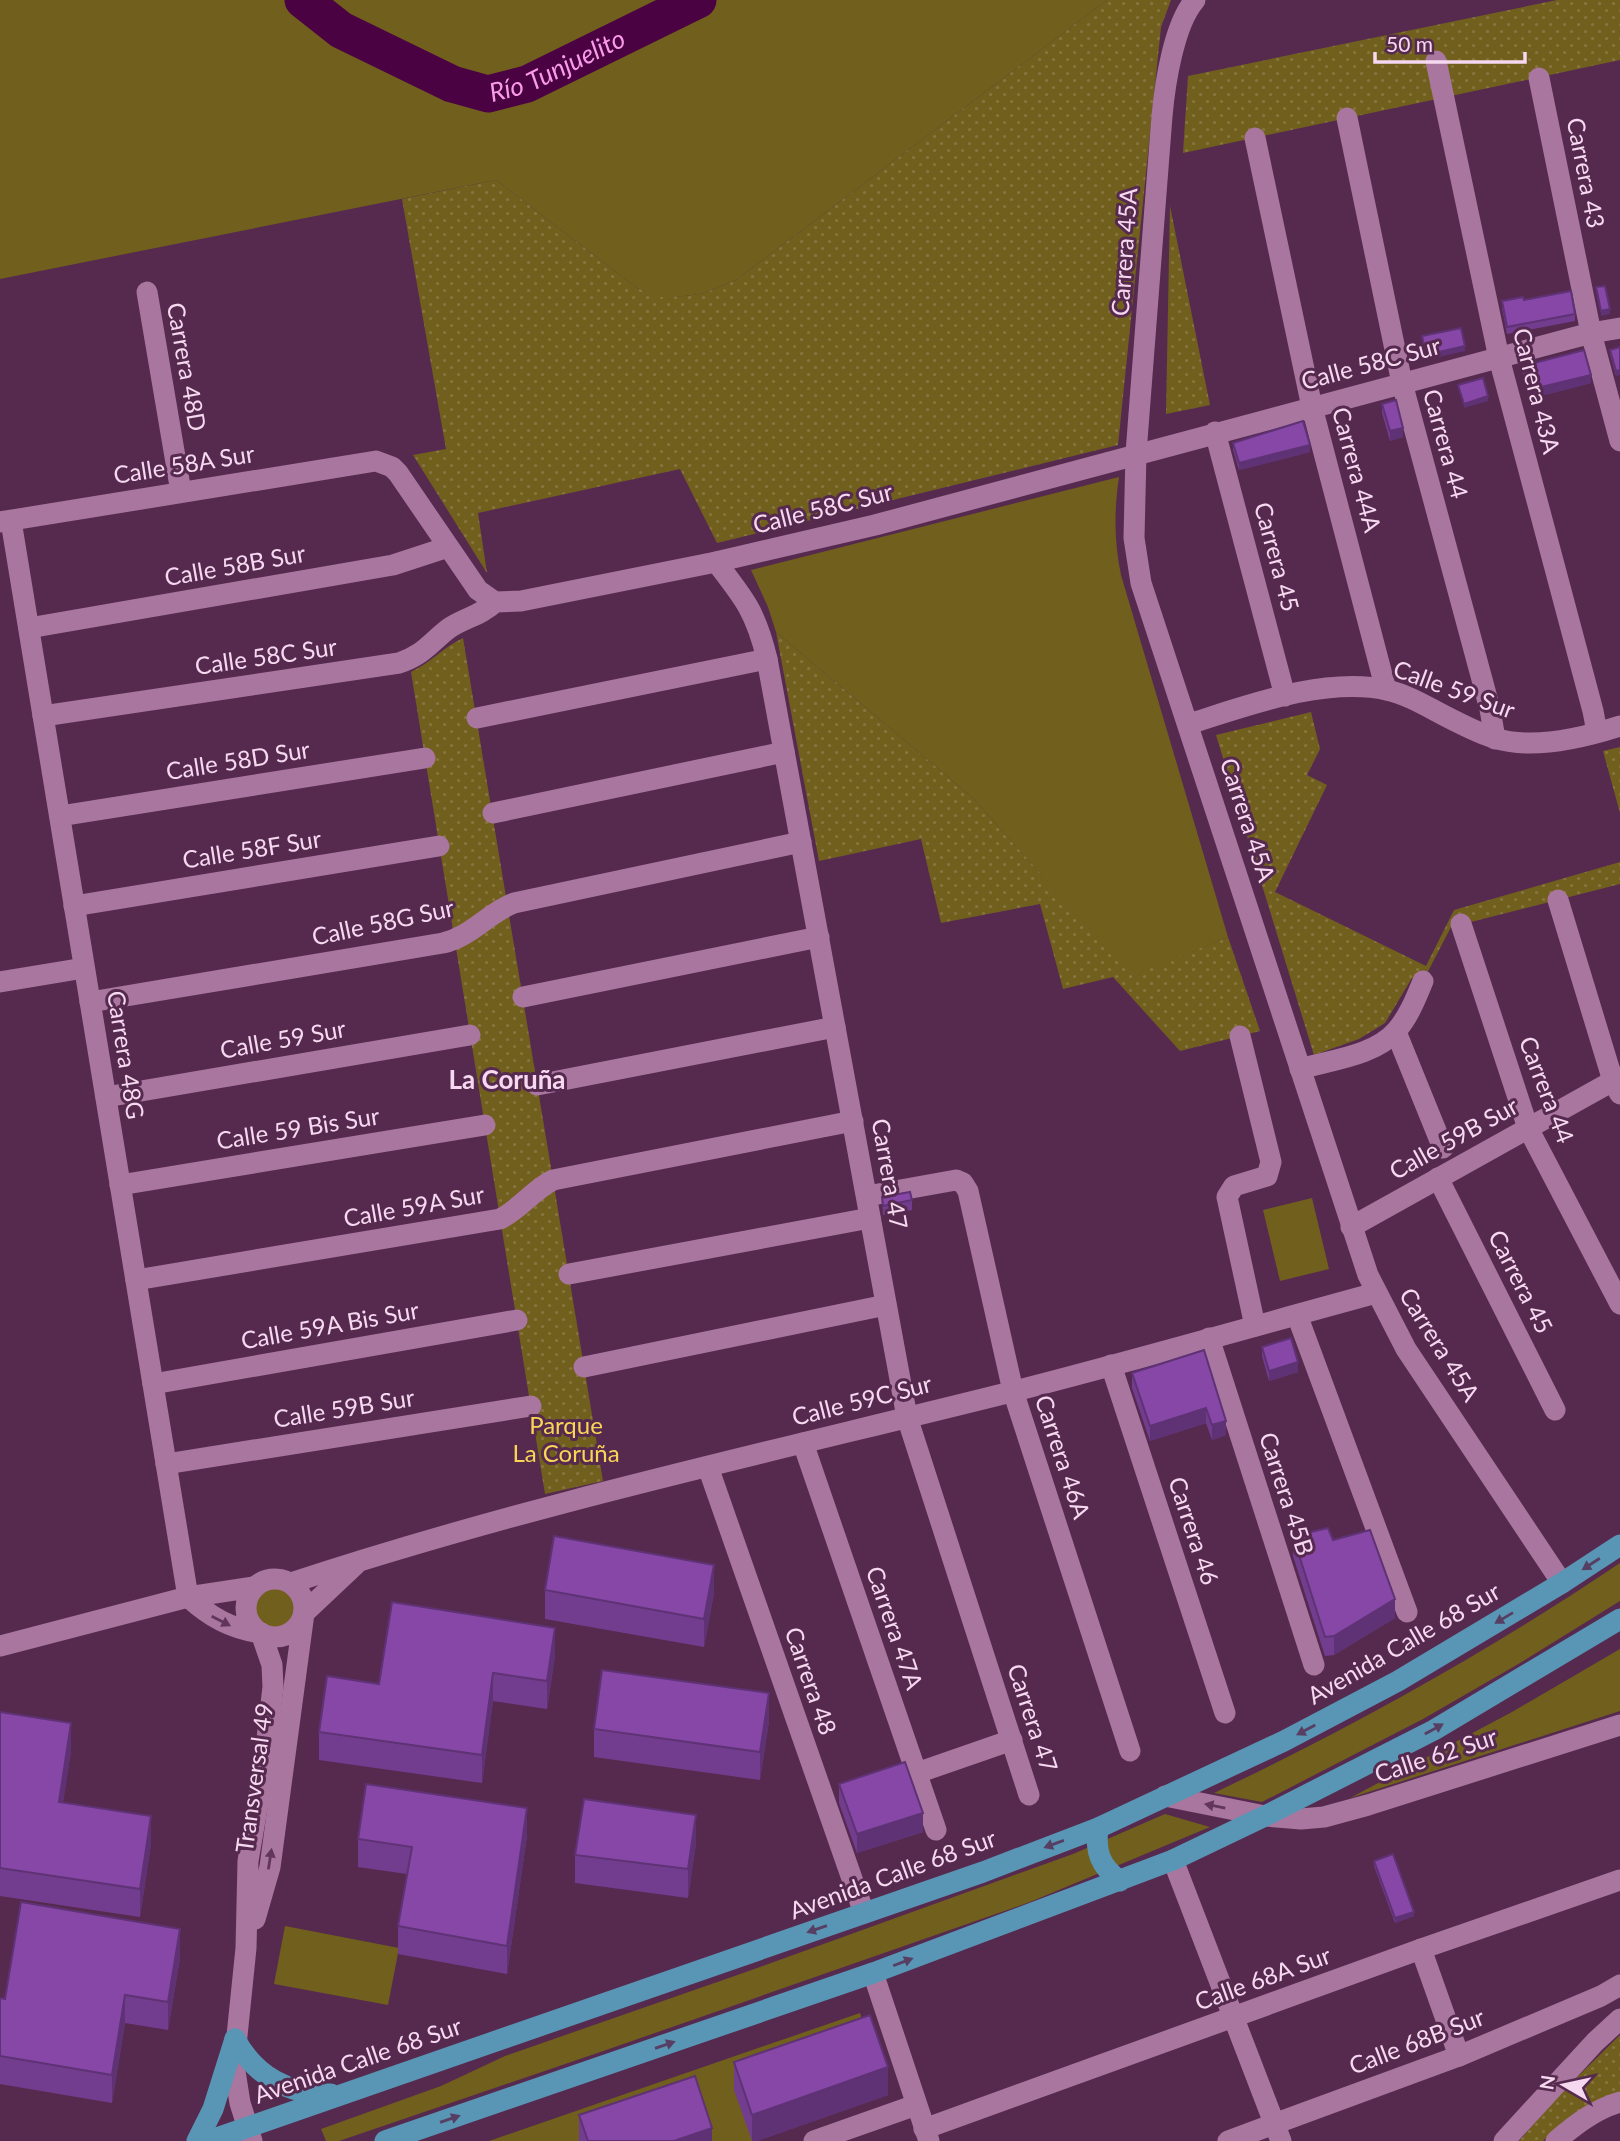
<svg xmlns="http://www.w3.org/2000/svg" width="1620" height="2141" viewBox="0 0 1620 2141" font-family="Lato,sans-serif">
	<defs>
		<pattern id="park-dots" width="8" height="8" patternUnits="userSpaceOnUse" patternTransform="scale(1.75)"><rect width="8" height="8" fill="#715f1d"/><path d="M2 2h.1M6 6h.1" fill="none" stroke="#86753e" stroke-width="1.8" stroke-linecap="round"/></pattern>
	</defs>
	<rect width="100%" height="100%" fill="#562a4f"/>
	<g fill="#715f1d">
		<path d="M0,0H1107L736,280L705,293L685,296L660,298L637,288L496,180L0,279Z"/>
		<path d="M1119,477C1114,511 1114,541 1121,575L1228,937L1132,977L973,798L776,632L768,607L751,570Z"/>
		<path d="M1312,1198L1329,1269L1280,1281L1263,1210Z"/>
		<path d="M1620,1563V1601L1520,1663L1423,1719L1262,1802L1214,1793C1354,1726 1491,1650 1620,1563Z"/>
		<circle cx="275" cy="1607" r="29"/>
		<path d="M1620,1649V1711L1350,1798L1512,1712Z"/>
		<path d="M1165,1814L1210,1827L1030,1902L612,2048L339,2141H326L321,2129L441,2086L505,2056L746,1972L1073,1854Z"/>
		<path d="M285,1926L399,1948L388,2005L274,1984Z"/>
		<path d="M860,2013L869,2043L752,2141H489Z"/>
	</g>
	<g fill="url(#park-dots)">
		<path d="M1107,0H1171L1161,27L1118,445L717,543L680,469L478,513L487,573L413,455L446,449L402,199L496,180L637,288L660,297L685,296L705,293L736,280Z"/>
		<path d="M1557,0H1620V60L1183,153L1188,76Z"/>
		<path d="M1170,206L1210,405L1166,414Z"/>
		<path d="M776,632L973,798L1132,976L1228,937L1260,1031L1180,1051L1113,977L1063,989L1040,904L941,923L921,839L819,861Z"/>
		<path d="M463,638L603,1481L545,1494L411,672C430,663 444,647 463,638Z"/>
		<path d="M1311,712L1320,749L1307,775L1327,785L1275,892L1426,966L1454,910L1620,862V884L1451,927L1423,981L1412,978L1385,1023L1359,1039L1314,1055L1216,735Z"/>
		<path d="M1620,747V813L1603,751Z"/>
		<path d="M1620,2035V2093C1589,2103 1566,2118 1543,2141H1519L1559,2095Z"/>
	</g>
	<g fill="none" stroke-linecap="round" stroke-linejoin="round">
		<path stroke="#4b0243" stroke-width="37" id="s1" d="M303,0L341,30L452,84L488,94L527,84L698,0"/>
		<g stroke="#a976a0" stroke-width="21">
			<path d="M1195,0C1174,24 1165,83 1162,116L1136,453L1134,538L1141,583L1368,1275L1406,1349L1562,1583"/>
			<path d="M1436,61L1499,358L1593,711L1597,732"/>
			<path d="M1539,78L1591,333L1620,441"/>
			<path d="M1347,118L1402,383L1490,709L1495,739"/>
			<path d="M1255,138L1312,407L1386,690"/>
			<path d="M147,292L181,492"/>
			<path d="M1215,432L1285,696"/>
			<path d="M11,521L188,1597"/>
			<path d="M0,522L376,461L392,467L398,473L478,590L495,602L521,601L716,562L875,525L1591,333L1620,328"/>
			<path d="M716,562C745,599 756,613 767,659L907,1417L1029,1795"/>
			<path d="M29,628L393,565L448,547"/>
			<path d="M43,716L399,663C423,655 429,644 448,629C463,618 481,616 495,602"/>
			<path d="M477,718L767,659"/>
			<path d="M1189,724C1246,706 1326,676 1387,690C1412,696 1432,710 1455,721C1467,727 1481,734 1494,738C1532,750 1583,738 1620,726"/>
			<path d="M493,813L784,752"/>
			<path d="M60,816L425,758"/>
			<path d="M1558,900L1613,1081L1620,1094"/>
			<path d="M74,906L439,846"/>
			<path d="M1461,924L1528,1128L1620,1304"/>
			<path d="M0,982L84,968"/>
			<path d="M523,997L819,937"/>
			<path d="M90,1002L443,943C472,936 488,913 514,903L801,842"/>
			<path d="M1396,1032L1443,1148"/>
			<path d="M1240,1036L1271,1162L1267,1176L1234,1186L1227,1197L1255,1326"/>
			<path d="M1300,1069C1331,1060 1375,1056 1397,1030C1409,1016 1416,998 1423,981"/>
			<path d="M537,1085L835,1027"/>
			<path d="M106,1097L470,1035"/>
			<path d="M1438,1178L1555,1410"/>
			<path d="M120,1185L485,1125"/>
			<path d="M867,1196L956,1180L963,1183L968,1191L1013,1391L1130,1751"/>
			<path d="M1351,1227L1620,1077"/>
			<path d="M569,1274L870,1218"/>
			<path d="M136,1280L500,1219C520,1209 533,1190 553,1180L853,1121"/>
			<path d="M1297,1315L1407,1612"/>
			<path d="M1209,1338L1314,1665"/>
			<path d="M1111,1365L1225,1713"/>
			<path d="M584,1367L886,1305"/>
			<path d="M153,1384L517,1320"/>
			<path d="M803,1443L936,1830"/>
			<path d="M166,1464L531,1406"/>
			<path d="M708,1467L864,1913"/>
			<circle cx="275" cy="1608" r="29"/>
			<path d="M291,1583C527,1505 771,1452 1011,1392C1133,1361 1254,1326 1376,1293"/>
			<path d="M188,1597C210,1617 231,1629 261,1633"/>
			<path d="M304,1613L356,1564"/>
			<path d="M0,1646L188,1597L254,1587"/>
			<path d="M917,1773L1012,1740"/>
			<path d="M1165,1796L1265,1816L1301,1819L1324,1817L1368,1805L1620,1725"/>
			<path d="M1173,1860L1281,2141"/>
			<path d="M255,1919L270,1867L304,1613"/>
			<path d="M1421,1949L1459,2056"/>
			<path d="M873,1973L929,2141"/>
			<path d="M924,2129L1421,1949L1620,1880"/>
			<path d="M252,2141L240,2103L234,2065L246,1948L248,1861L263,1773L273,1687L272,1665L261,1633"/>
			<path d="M814,2141L916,2105"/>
			<path d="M1228,2141L1459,2056L1601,1996L1620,1985"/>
			<path d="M1504,2141L1595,2042L1620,2019"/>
			<path d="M1556,2141C1575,2125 1595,2109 1620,2102"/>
		</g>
		<g stroke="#5995b4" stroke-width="21">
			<path d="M1098,1828C1095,1852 1100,1866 1120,1881"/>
			<path d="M235,2039C255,2076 289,2095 331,2094"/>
			<path d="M197,2141L213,2109L235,2039"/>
			<path d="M208,2141L983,1872L1098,1828L1284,1741L1398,1681L1562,1583L1620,1545"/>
			<path d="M385,2141L873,1973L1173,1860L1265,1816L1434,1730L1620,1619"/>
		</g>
	</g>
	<g fill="#733d8f">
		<path d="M1524,300L1575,314V321L1507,334L1502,308V301Z"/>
		<path d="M1620,347L1616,376L1610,354V350Z"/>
		<path d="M1523,366L1591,383L1529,399L1523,374Z"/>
		<path d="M1382,404L1403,437L1390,441L1382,413Z"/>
		<path d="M1233,443L1310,452L1239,470L1233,450Z"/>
		<path d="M882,1197L912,1200V1210L883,1215Z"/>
		<path d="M1262,1347L1298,1372L1269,1381L1262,1356Z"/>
		<path d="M1204,1350L1226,1435L1212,1440L1206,1423L1150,1441L1132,1388V1373Z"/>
		<path d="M1293,1536L1333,1540L1395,1618L1334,1655L1325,1656L1293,1556Z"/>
		<path d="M545,1590L714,1593L704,1647L545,1619Z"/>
		<path d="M555,1656L547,1709L493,1701L482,1783L319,1760V1732L379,1684Z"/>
		<path d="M0,1712L71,1751L63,1802L151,1844L140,1917L0,1896Z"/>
		<path d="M769,1721L760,1780L594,1757V1729Z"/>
		<path d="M839,1784L923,1832L857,1853L839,1803Z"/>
		<path d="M527,1836L507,1974L398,1954V1926L407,1874L358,1867V1839Z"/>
		<path d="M696,1843L688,1898L575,1883V1855Z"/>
		<path d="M1374,1861L1414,1916L1395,1923L1374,1866Z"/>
		<path d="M180,1958L168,2030L125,2023L112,2103L0,2084V1998L5,1999Z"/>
		<path d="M734,2062L888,2095L757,2141H752L734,2090Z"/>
		<path d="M579,2115L712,2141H579Z"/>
	</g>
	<g fill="#5e3274">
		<path d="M1610,309V314L1601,316V311Z"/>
		<path d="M1465,346V351L1426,360V355Z"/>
		<path d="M1620,370V375L1616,376V371Z"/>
		<path d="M1591,375V383L1529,399V390Z"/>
		<path d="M1488,396V401L1464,408V404Z"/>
		<path d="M1403,428V437L1390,441V431Z"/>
		<path d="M1310,445V452L1239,470V463Z"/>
		<path d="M1298,1362V1372L1269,1381V1371Z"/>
		<path d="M1206,1408V1423L1150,1441V1426Z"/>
		<path d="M1226,1421V1435L1212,1440V1425Z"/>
		<path d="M714,1565V1593L704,1647V1619Z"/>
		<path d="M1395,1599V1618L1334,1655V1636Z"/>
		<path d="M555,1628V1656L547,1709V1681Z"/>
		<path d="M493,1673V1701L482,1783V1755Z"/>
		<path d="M769,1693V1721L760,1780V1752Z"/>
		<path d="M71,1723V1751L59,1830V1802Z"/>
		<path d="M527,1808V1836L507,1974V1946Z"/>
		<path d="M923,1813V1832L857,1853V1834Z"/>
		<path d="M696,1815V1843L688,1898V1869Z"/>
		<path d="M151,1816V1844L140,1917V1889Z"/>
		<path d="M1414,1912V1916L1395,1923V1918Z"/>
		<path d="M180,1929V1958L168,2030V2002Z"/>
		<path d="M125,1995V2023L112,2103V2075Z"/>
		<path d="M888,2067V2095L757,2141H752V2115Z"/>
		<path d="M712,2128V2141H674Z"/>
	</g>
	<g fill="#8647a6" stroke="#5e3274" stroke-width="2">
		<path d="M1605,286L1610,309L1601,311L1596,287Z"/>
		<path d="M1571,291L1575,314L1507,327L1502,301L1523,297L1524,300Z"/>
		<path d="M1461,328L1465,346L1426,355L1422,336Z"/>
		<path d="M1620,347V370L1616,371L1610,350Z"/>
		<path d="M1584,350L1591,375L1529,390L1523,366Z"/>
		<path d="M1483,378L1488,396L1464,404L1458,385Z"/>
		<path d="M1396,400L1403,428L1390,431L1382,404Z"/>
		<path d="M1303,421L1310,445L1239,463L1233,443Z"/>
		<path d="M910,1192L912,1200L883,1206L882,1197Z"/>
		<path d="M1291,1338L1298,1362L1269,1371L1262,1347Z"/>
		<path d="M1204,1350L1226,1421L1212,1425L1206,1408L1150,1426L1132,1373Z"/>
		<path d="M1328,1528L1333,1540L1370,1530L1395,1599L1334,1636L1325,1637L1293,1536Z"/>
		<path d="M554,1536L714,1565L704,1619L545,1590Z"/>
		<path d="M392,1602L555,1628L547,1681L493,1673L482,1755L319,1732L327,1676L379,1684Z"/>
		<path d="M602,1670L769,1693L760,1752L594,1729Z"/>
		<path d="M0,1712L71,1723L59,1802L151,1816L140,1889L0,1868Z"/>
		<path d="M905,1762L923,1813L857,1834L839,1784Z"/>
		<path d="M366,1784L527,1808L507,1946L398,1926L412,1847L358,1839Z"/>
		<path d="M584,1799L696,1815L688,1869L575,1855Z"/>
		<path d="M1393,1854L1414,1912L1395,1918L1374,1861Z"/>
		<path d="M21,1902L180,1929L168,2002L125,1995L112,2075L0,2056V1998L5,1999Z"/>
		<path d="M870,2015L888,2067L752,2115L734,2062Z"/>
		<path d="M695,2076L712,2128L674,2141H588L579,2115Z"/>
	</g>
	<defs><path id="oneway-solid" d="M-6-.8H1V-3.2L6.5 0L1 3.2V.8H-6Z" transform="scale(1.75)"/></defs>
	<g fill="#573f63">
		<use href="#oneway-solid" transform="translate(1591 1564) rotate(147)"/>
		<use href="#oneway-solid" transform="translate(1504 1618) rotate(149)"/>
		<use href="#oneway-solid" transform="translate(1434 1729) rotate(-29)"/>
		<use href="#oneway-solid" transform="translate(1306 1730) rotate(152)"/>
		<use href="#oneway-solid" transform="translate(1054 1844) rotate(160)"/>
		<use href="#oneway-solid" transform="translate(817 1929) rotate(161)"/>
		<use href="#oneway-solid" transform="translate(903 1962) rotate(-21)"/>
		<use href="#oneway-solid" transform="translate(665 2045) rotate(-19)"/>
		<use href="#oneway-solid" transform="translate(450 2119) rotate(-19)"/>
	</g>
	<g fill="#62355b">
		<use href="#oneway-solid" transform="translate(221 1621) rotate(27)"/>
		<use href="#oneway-solid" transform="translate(1215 1806) rotate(-169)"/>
		<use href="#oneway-solid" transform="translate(270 1859) rotate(-81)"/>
	</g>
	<g text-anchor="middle" stroke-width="6" stroke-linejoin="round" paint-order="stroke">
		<g font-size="24" fill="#f6d9f0" stroke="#562a4f">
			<text transform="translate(1585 173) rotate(79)" y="8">Carrera 43</text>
			<text transform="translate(1125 252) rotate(-86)" y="8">Carrera 45A</text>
			<text transform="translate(1371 364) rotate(-15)" y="8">Calle 58C Sur</text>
			<text transform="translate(186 367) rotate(80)" y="8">Carrera 48D</text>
			<text transform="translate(1536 391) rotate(76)" y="8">Carrera 43A</text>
			<text transform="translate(1445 444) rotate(75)" y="8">Carrera 44</text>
			<text transform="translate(184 465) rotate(-9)" y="8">Calle 58A Sur</text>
			<text transform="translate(1356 470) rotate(75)" y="8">Carrera 44A</text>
			<text transform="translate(823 509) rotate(-14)" y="8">Calle 58C Sur</text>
			<text transform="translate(1276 557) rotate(75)" y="8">Carrera 45</text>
			<text transform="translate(235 566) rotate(-10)" y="8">Calle 58B Sur</text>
			<text transform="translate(266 657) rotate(-8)" y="8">Calle 58C Sur</text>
			<text transform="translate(1454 690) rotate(20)" y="8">Calle 59 Sur</text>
			<text transform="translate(238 761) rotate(-9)" y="8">Calle 58D Sur</text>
			<text transform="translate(1247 820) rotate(72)" y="8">Carrera 45A</text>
			<text transform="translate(252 850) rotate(-9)" y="8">Calle 58F Sur</text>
			<text transform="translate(383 923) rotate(-12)" y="8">Calle 58G Sur</text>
			<text transform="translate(283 1040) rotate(-10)" y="8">Calle 59 Sur</text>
			<text transform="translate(125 1055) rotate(81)" y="8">Carrera 48G</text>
			<text transform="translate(1546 1090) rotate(69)" y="8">Carrera 44</text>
			<text transform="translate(298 1129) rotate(-9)" y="8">Calle 59 Bis Sur</text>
			<text transform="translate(1454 1139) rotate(-29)" y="8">Calle 59B Sur</text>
			<text transform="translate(889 1174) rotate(80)" y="8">Carrera 47</text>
			<text transform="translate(414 1207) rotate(-10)" y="8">Calle 59A Sur</text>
			<text transform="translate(1520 1282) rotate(63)" y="8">Carrera 45</text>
			<text transform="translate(330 1326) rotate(-10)" y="8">Calle 59A Bis Sur</text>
			<text transform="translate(1439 1345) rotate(58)" y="8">Carrera 45A</text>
			<text transform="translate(862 1401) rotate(-14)" y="8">Calle 59C Sur</text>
			<text transform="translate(344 1409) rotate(-9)" y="8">Calle 59B Sur</text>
			<text transform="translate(1062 1457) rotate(72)" y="8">Carrera 46A</text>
			<text transform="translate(1286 1494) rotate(72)" y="8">Carrera 45B</text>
			<text transform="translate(1193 1531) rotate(72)" y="8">Carrera 46</text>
			<text transform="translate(894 1628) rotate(71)" y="8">Carrera 47A</text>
			<text transform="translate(1404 1644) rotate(-30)" y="8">Avenida Calle 68 Sur</text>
			<text transform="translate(810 1681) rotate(71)" y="8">Carrera 48</text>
			<text transform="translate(1032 1718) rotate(72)" y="8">Carrera 47</text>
			<text transform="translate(1436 1756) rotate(-18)" y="8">Calle 62 Sur</text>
			<text transform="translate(255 1778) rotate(-82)" y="8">Transversal 49</text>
			<text transform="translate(893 1875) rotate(-20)" y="8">Avenida Calle 68 Sur</text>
			<text transform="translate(1263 1979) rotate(-20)" y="8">Calle 68A Sur</text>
			<text transform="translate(1417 2042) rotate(-21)" y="8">Calle 68B Sur</text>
			<text transform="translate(358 2061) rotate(-19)" y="8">Avenida Calle 68 Sur</text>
		</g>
		<g font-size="24" fill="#f9d556" stroke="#562a4f">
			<text x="566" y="1434">Parque<tspan x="566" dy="28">La Coruña</tspan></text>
		</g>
		<g font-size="26" font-style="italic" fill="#fa9bea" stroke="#562a4f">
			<text dy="9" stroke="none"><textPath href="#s1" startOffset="284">Río Tunjuelito</textPath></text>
		</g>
		<g font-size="26" font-weight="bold" fill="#f6d9f0" stroke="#562a4f">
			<text x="507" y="1089">La Coruña</text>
		</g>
	</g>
	<g transform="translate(1564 2085) rotate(279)" stroke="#562a4f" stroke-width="5" paint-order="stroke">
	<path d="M0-5L12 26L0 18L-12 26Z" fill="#f6d9f0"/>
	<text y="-10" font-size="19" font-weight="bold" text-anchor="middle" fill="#f6d9f0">N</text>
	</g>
	<path d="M1375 52v10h150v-10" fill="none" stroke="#f6d9f0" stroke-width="3.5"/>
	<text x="1386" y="52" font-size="21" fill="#f6d9f0" stroke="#562a4f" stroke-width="5" paint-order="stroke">50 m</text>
</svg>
